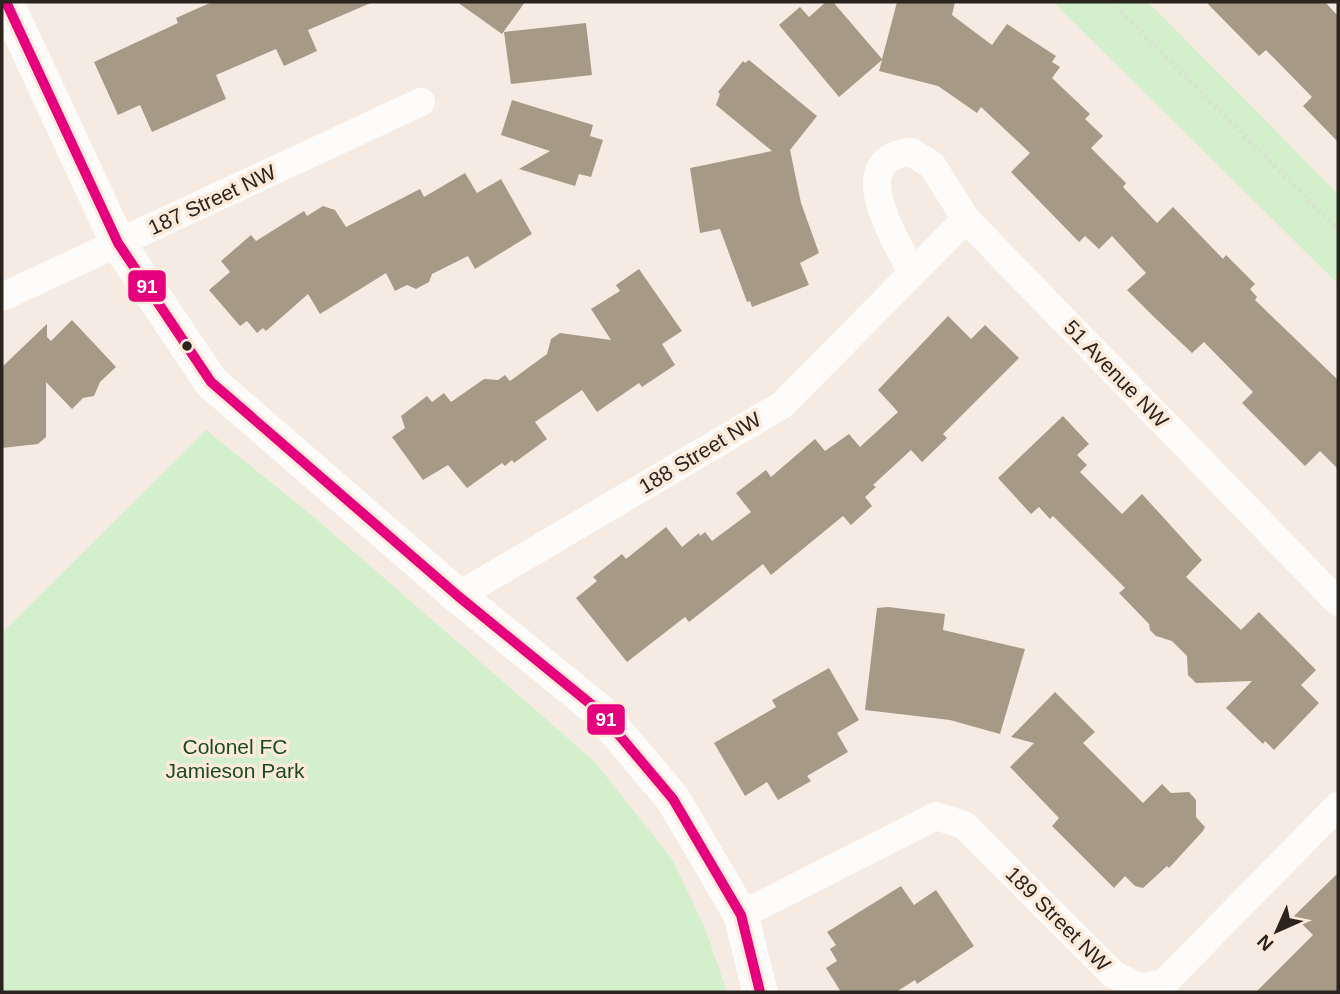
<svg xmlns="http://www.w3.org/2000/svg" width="1340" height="994" viewBox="0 0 1340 994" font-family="Helvetica,sans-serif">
	<rect width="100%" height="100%" fill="#f6ebe3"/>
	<g fill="#d3efcc">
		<path d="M1053,2H1148L1338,194V284Z"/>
		<path d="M206,430L315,518L594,761L672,859L705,928L727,992H2V633Z"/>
	</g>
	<g fill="#a69a87">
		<path d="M212,2H373L308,30L317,51L284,66L276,49L216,75L226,99L152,132L140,105L118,115L94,62L178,23L176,18Z"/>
		<path d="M457,2H525L502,34Z"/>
		<path d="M826,2H833L882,59L897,2H955L952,15L992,45L1007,24L1056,56L1052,62L1060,67L1052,78L1090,114L1085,119L1103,136L1091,148L1126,183L1123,187L1157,223L1173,207L1223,259L1226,255L1255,284L1250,289L1257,297L1255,300L1338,380V469L1320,451L1305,466L1242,403L1253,392L1204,342L1192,353L1154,317L1127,290L1146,273L1112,236L1099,249L1085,236L1079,242L1011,172L1030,153L981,107L977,113L938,86L879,71L882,60L839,97L779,25L800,7L809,17Z"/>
		<path d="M1206,2H1325L1338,16V142L1303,106L1312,97L1266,50L1259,56Z"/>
		<path d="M586,23L592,75L511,84L504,32Z"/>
		<path d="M749,60L817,116L790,150L801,203L819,253L800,263L809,285L752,307L750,301L747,302L720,229L700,233L690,168L772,151L716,105L720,94L718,92L743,61L745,63Z"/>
		<path d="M512,100L593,125L590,136L603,140L591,177L579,174L575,186L519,169L550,151L501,135Z"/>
		<path d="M465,173L477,193L501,179L532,234L475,269L468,256L432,274L429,282L416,289L407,285L395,291L386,273L320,314L308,294L266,331L263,328L257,333L247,321L240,326L209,290L230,272L221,261L251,235L256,241L304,211L307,216L323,206L335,210L346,227L420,189L424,197Z"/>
		<path d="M639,269L682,331L662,344L675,365L642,387L639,383L597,412L582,390L535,422L547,439L514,463L512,460L505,466L502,463L467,488L448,465L423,480L392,437L405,428L401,416L427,396L432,402L444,393L451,402L484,379L498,380L505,375L510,381L547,354L551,339L560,333L611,340L591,309L620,291L616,285Z"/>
		<path d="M948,316L971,339L985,325L1019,358L943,434L947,438L922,462L911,450L873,485L876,487L865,497L872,506L851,525L843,516L771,575L763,564L689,622L685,617L627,662L576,598L597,581L593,577L622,554L626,559L666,527L682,547L699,533L700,536L705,532L712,541L751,512L736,493L766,470L771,477L815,439L825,451L849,434L860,447L898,412L878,390Z"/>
		<path d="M72,320L116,367L100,382L94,396L83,398L72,409L46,382V437L38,444L2,448V367L47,324V337L51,341Z"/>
		<path d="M1063,416L1089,444L1077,455L1087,465L1080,472L1122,514L1142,494L1202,560L1186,577L1241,630L1259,612L1316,670L1301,685L1319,703L1274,750L1265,741L1263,744L1226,708L1252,681L1196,683L1188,675L1187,656L1172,641L1156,636L1150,630L1149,624L1119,593L1125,588L1053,516L1050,519L1039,507L1031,514L998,478Z"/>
		<path d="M888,607L945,614L943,630L1025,649L1000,734L950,720L865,710L877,608Z"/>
		<path d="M829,668L859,720L837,733L848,752L807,776L811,781L778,800L767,782L745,796L714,743L776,707L772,700Z"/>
		<path d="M1055,692L1095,732L1083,743L1143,803L1162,784L1171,793L1189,792L1196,800V817L1205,827L1203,831L1169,868L1167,866L1143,888L1135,886L1125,876L1114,888L1052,826L1059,818L1010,767L1034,743L1011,737Z"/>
		<path d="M1338,873V992H1256L1313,935L1294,916Z"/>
		<path d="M901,886L914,905L936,890L974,946L917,984L915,980L896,992H841L826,968L837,961L830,949L836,945L827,932Z"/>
	</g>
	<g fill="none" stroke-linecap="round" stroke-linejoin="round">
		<path stroke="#dfdcda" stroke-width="4.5" stroke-dasharray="2 5" stroke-linecap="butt" d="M1111,2L1338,230"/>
		<g stroke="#fefcfb" stroke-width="28">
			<path d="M912,272C897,242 842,158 911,152L932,165L966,219L1338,602"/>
			<path d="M2,297L421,102"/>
			<path d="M458,596L782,405L966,219"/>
			<path d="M741,915L936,816L964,825L1113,974L1141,988L1164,983L1338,806"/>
		</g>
		<path stroke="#fefcfb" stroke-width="35" d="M6,2L118,243L211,382L458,596L598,710L673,799L741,915L760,992"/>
		<defs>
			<path id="bus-1" d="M6,2L118,243L211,382L458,596L598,710L673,799L741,915L760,992"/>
		</defs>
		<use href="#bus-1" stroke="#feeadb" stroke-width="16"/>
		<use href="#bus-1" stroke="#e5007d" stroke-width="10"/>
	</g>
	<circle fill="#2b241e" stroke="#feeadb" stroke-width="2.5" cx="187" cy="346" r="6"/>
	<g text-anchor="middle" stroke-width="7" stroke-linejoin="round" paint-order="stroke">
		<g font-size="21" fill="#2b241e" stroke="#feeadb">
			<text transform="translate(212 200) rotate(-25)" y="7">187 Street NW</text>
			<text transform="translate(1116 374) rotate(46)" y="7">51 Avenue NW</text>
			<text transform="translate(700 453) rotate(-31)" y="7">188 Street NW</text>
			<text transform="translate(1058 919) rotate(45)" y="7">189 Street NW</text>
		</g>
		<g font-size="21" fill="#174d1e" stroke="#feeadb">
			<text x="235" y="754">Colonel FC<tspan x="235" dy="24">Jamieson Park</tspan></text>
		</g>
	</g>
	<g stroke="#feeadb" stroke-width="2.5">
		<rect x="127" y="269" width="40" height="34" rx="7" fill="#e5007d"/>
		<rect x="586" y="703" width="40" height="33" rx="7" fill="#e5007d"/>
	</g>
	<g font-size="19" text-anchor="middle" font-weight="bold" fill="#fff">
		<text x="147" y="293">91</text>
		<text x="606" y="726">91</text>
	</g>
	<rect width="1340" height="994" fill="none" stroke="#2b241e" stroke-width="7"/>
	<g transform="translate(1277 931) rotate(225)" stroke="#feeadb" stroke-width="5" paint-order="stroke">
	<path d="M0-5L12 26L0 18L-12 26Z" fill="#2b241e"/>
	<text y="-10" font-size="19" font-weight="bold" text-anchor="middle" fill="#2b241e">N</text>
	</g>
</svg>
